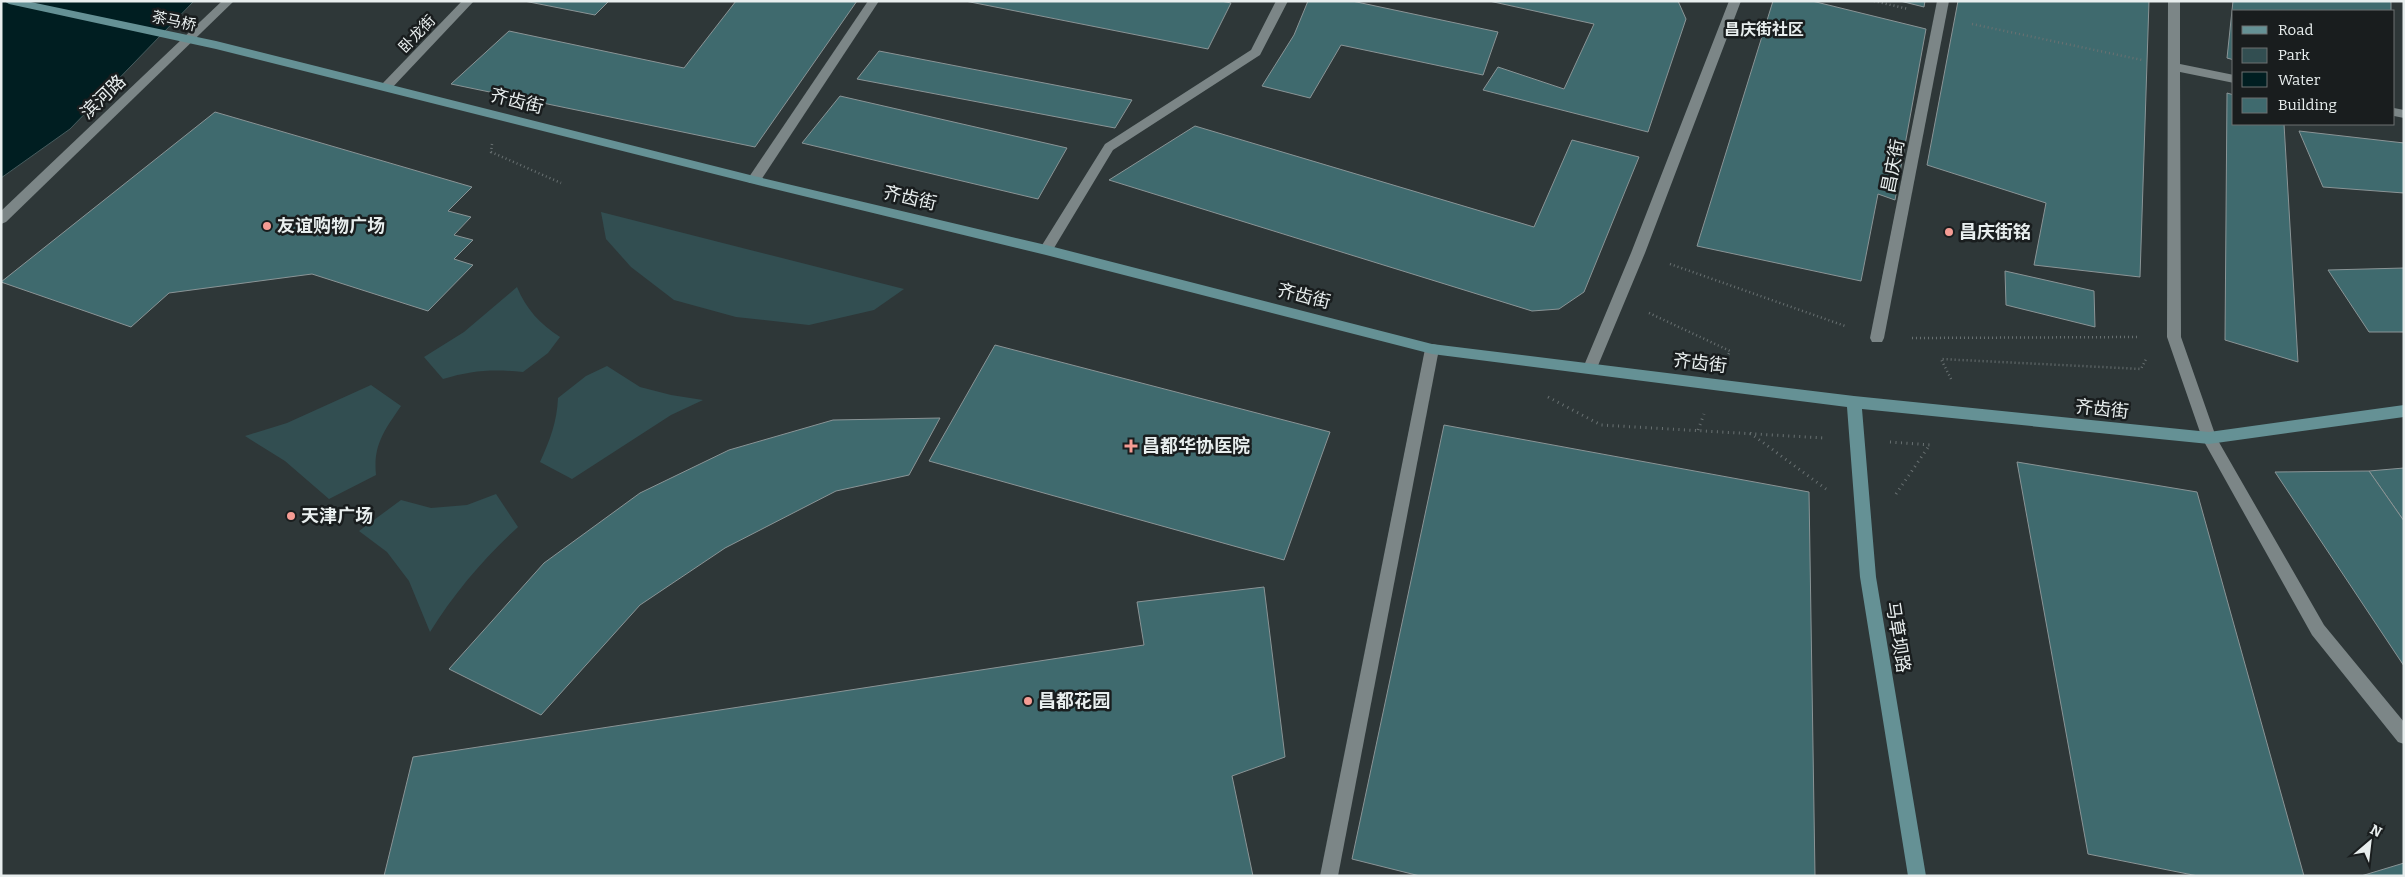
<svg xmlns="http://www.w3.org/2000/svg" width="2405" height="877" viewBox="0 0 2405 877" font-family="Bitter,'Noto Sans SC',serif">
	<rect width="100%" height="100%" fill="#2e3738"/>
	<g fill="#324e51">
		<path d="M601,212L904,289L874,310L809,325L736,317L674,300L631,267L606,239Z"/>
		<path d="M517,287C526,309 540,324 560,337L548,353L523,372C493,369 473,370 443,379L424,357L464,332Z"/>
		<path d="M607,366L640,387L671,395L703,400L671,415L572,479L540,462C550,440 557,422 558,398L586,376Z"/>
		<path d="M371,385L401,406C384,431 373,445 376,475L329,499L285,461L245,436L287,423Z"/>
		<path d="M496,494L518,527C484,558 455,592 430,632L409,581L387,552L359,531L401,500L431,508L467,505Z"/>
	</g>
	<path fill="#001e21" stroke="#465c5e" d="M1,1H194L70,129L1,178Z"/>
	<g fill="#3f6a6e" stroke="#8a9496">
		<path d="M524,1H609L595,15Z"/>
		<path d="M736,1H857L755,147L451,84L509,31L684,68Z"/>
		<path d="M965,1H1221L1231,3L1208,49Z"/>
		<path d="M1308,1H1352L1498,32L1483,75L1341,45L1310,98L1262,86L1294,35Z"/>
		<path d="M1489,1H1678L1686,19L1648,132L1483,90L1498,67L1564,89L1594,24Z"/>
		<path d="M1773,1H1812L1926,29L1895,200L1878,194L1861,281L1697,246Z"/>
		<path d="M1900,1H1925L1924,7Z"/>
		<path d="M1958,1H2149L2140,277L2034,265L2046,203L1927,165Z"/>
		<path d="M2233,1H2388L2391,2V11H2234V60L2227,58Z"/>
		<path d="M879,51L1132,100L1115,128L857,79Z"/>
		<path d="M2227,93L2234,95V124H2284L2298,362L2225,340Z"/>
		<path d="M840,96L1067,148L1038,199L802,143Z"/>
		<path d="M215,112L472,187L448,211L471,217L454,235L473,240L454,259L473,265L428,311L312,274L169,293L131,327L1,282Z"/>
		<path d="M1195,126L1534,227L1572,140L1639,157L1584,292L1559,309L1532,311L1109,180Z"/>
		<path d="M2299,131L2404,143V193L2323,187Z"/>
		<path d="M2404,268V332H2369L2328,270Z"/>
		<path d="M2005,271L2094,291L2095,327L2006,305Z"/>
		<path d="M995,345L1330,432L1284,560L929,461Z"/>
		<path d="M940,418L909,475L836,491L725,548L640,605L541,715L449,669L544,563L640,493L729,450L833,420Z"/>
		<path d="M1444,425L1809,492L1815,876H1420L1352,859Z"/>
		<path d="M2017,462L2197,492L2304,876H2198L2088,854Z"/>
		<path d="M2404,468V521L2369,471Z"/>
		<path d="M2369,471L2404,521V666L2275,472Z"/>
		<path d="M1264,587L1285,757L1232,776L1253,876H384L413,757L1144,645L1137,602Z"/>
		<path d="M2404,863V876H2361Z"/>
	</g>
	<g fill="none" stroke-linecap="round" stroke-linejoin="round">
		<g stroke="#697172" stroke-width="2.5" stroke-dasharray="1 3" stroke-linecap="butt">
			<path d="M1874,1L1908,9"/>
			<path d="M1972,24L2142,60"/>
			<path d="M492,144L491,152L561,183"/>
			<path d="M1670,264L1845,326"/>
			<path d="M1649,313L1730,351L1728,355"/>
			<path d="M1912,338L2140,337"/>
			<path d="M1951,379L1941,359L2141,369L2146,359"/>
		</g>
		<g stroke="#697172" stroke-width="3" stroke-dasharray="1 4.5" stroke-linecap="butt">
			<path d="M1548,397L1601,425L1824,438"/>
			<path d="M1698,430L1704,414"/>
			<path d="M1750,433L1826,489"/>
			<path d="M1890,442L1931,445"/>
			<path d="M1896,494L1929,446"/>
		</g>
		<path fill="#7c8687" fill-rule="evenodd" d="M1937,1H1949L1884,338L1882,342H1872L1870,338Z"/>
		<g fill="#7c8687" fill-rule="evenodd">
			<path d="M222,1H234L6,222L1,224V211Z"/>
			<path d="M868,1H879L759,183H749L748,180L749,177Z"/>
			<path d="M1276,1H1288L1260,55L1113,150L1051,253H1041L1039,250L1105,144L1251,50Z"/>
			<path d="M1729,1H1741L1645,253L1597,368L1595,372H1585L1583,368L1631,253Z"/>
			<path d="M2168,1H2180V64L2234,75V83L2180,72L2181,337L2216,437L2324,625L2404,722V744L2398,742L2312,635L2202,438L2167,337Z"/>
			<path d="M2394,108L2404,110V118L2394,116Z"/>
			<path d="M1432,344L1437,345L1439,349L1338,876H1320L1425,349L1427,345Z"/>
		</g>
		<path fill="#7c8687" fill-rule="evenodd" d="M462,1H474L390,90H382L380,87L382,84Z"/>
		<path fill="#659195" fill-rule="evenodd" d="M4,1H26L216,41L754,176L1046,245L1432,344L1854,396L2209,432L2404,405V417L2209,444L1862,409L1876,577L1926,876H1908L1860,577L1847,407L1432,354L1046,255L754,184L216,49L9,4Z"/>
	</g>
	<g fill="#f59c94" stroke="#191d1e" stroke-width="2">
		<circle cx="267" cy="226" r="5"/>
		<circle cx="1949" cy="232" r="5"/>
		<path d="M1128.5 438.5h5v5h5v5h-5v5h-5v-5h-5v-5h5z"/>
		<circle cx="291" cy="516" r="5"/>
		<circle cx="1028" cy="701" r="5"/>
	</g>
	<g text-anchor="middle" stroke-width="5" stroke-linejoin="round" paint-order="stroke">
		<g font-size="15" fill="#e8eeee" stroke="#191d1e">
			<text transform="translate(174 21) rotate(12)" y="5">茶马桥</text>
			<text transform="translate(417 34) rotate(-46)" y="5">卧龙街</text>
		</g>
		<g font-size="16" font-weight="bold" fill="#e8eeee" stroke="#191d1e">
			<text x="1764" y="35">昌庆街社区</text>
		</g>
		<g font-size="18" fill="#e8eeee" stroke="#191d1e">
			<text transform="translate(103 97) rotate(-44)" y="6">滨河路</text>
			<text transform="translate(517 101) rotate(14)" y="6">齐齿街</text>
			<text transform="translate(1893 166) rotate(-79)" y="6">昌庆街</text>
			<text transform="translate(910 198) rotate(13)" y="6">齐齿街</text>
			<text transform="translate(1304 296) rotate(14)" y="6">齐齿街</text>
			<text transform="translate(1700 363) rotate(7)" y="6">齐齿街</text>
			<text transform="translate(2102 409) rotate(6)" y="6">齐齿街</text>
			<text transform="translate(1898 637) rotate(81)" y="6">马草坝路</text>
		</g>
		<g font-size="18" font-weight="bold" fill="#e8eeee" stroke="#191d1e" text-anchor="start">
			<text x="277" y="232">友谊购物广场</text>
			<text x="1959" y="238">昌庆街铭</text>
			<text x="1142" y="452">昌都华协医院</text>
			<text x="301" y="522">天津广场</text>
			<text x="1038" y="707">昌都花园</text>
		</g>
	</g>
	<rect width="2405" height="877" fill="none" stroke="#e8eeee" stroke-width="5"/>
	<rect x="2232" y="10" width="162" height="115" fill="#191d1e" stroke="#6c7171"/>
	<rect x="2242" y="26" width="25" height="8" fill="#659195" stroke="#6c7171"/>
	<text x="2278" y="35" font-size="15" fill="#e8eeee">Road</text>
	<rect x="2242" y="48" width="25" height="15" fill="#324e51" stroke="#6c7171"/>
	<text x="2278" y="60" font-size="15" fill="#e8eeee">Park</text>
	<rect x="2242" y="72" width="25" height="15" fill="#001e21" stroke="#6c7171"/>
	<text x="2278" y="85" font-size="15" fill="#e8eeee">Water</text>
	<rect x="2242" y="98" width="25" height="15" fill="#3f6a6e" stroke="#6c7171"/>
	<text x="2278" y="110" font-size="15" fill="#e8eeee">Building</text>
	<g transform="translate(2370 842) rotate(28)" stroke="#191d1e" stroke-width="4" paint-order="stroke">
	<path d="M0-4L9 19L0 12L-9 19Z" fill="#e8eeee"/>
	<text y="-8" font-size="14" font-weight="bold" text-anchor="middle" fill="#e8eeee">N</text>
	</g>
</svg>
